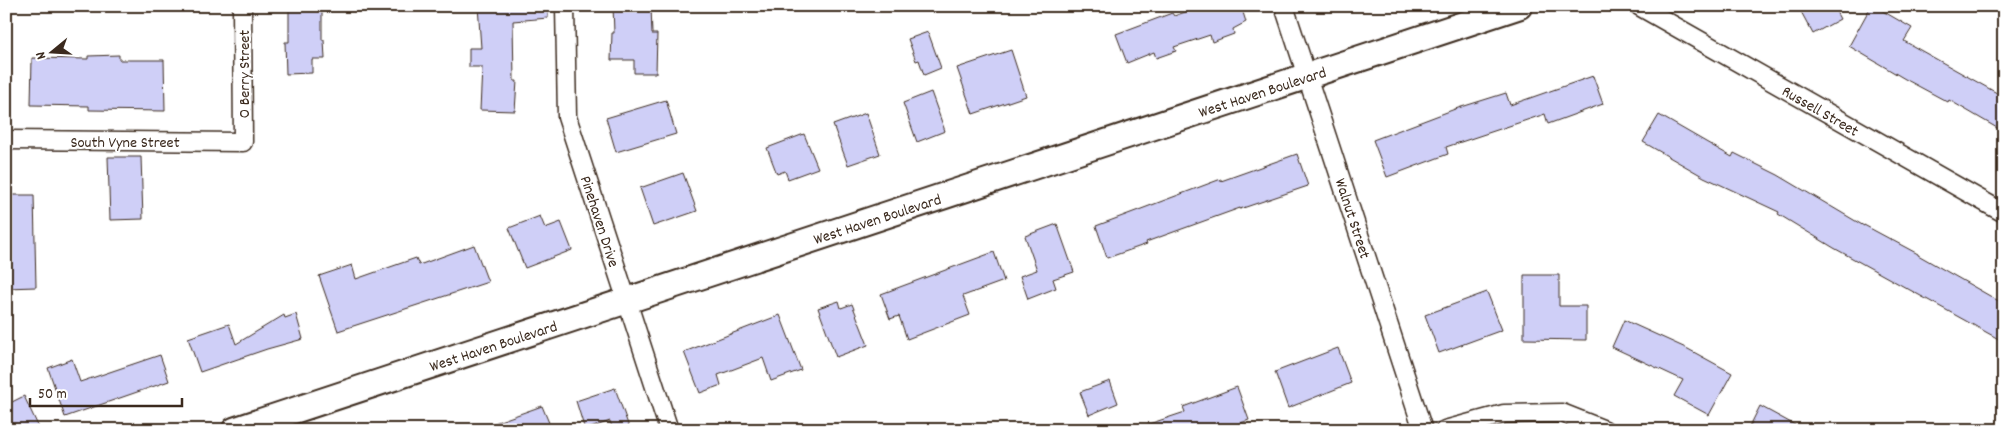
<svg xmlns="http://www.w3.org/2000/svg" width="2010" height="436" viewBox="0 0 2010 436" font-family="Dekko,sans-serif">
	<rect width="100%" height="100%" fill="#fff"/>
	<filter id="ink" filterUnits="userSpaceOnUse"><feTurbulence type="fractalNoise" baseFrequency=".02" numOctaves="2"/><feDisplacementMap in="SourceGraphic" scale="10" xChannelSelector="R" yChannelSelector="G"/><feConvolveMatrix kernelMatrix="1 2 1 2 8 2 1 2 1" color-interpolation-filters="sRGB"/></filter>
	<g filter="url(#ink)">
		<g fill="#cfcff7" stroke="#3b2a1e">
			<path d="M289,6H322V40H324L325,59H312V73L286,74L285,42H289Z"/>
			<path d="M478,6H548V18L513,21L514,81H517L515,111L480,110L482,67H469V48H481Z"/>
			<path d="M613,6H651L652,34H657L656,73H634V60H611L612,33H614Z"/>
			<path d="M1202,6H1241L1246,22L1233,29L1234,34L1212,42L1210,35L1174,47L1176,51L1156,58L1154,52L1127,63L1116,34L1172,13L1174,16Z"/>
			<path d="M1798,6H1833L1840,19L1813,34Z"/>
			<path d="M1871,6H1874L1912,28L1904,41L2004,97V132L1949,100L1948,102L1905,79L1849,46Z"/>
			<path d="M928,32L941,68L924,75L919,60L916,61L908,39Z"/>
			<path d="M1011,50L1026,96L973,114L957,68Z"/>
			<path d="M119,55V60H164L165,111L89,110V106L31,105L32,58L88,59V56Z"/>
			<path d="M1593,76L1603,104L1548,124L1545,114L1446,147L1448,154L1387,177L1373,140L1455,109L1506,93L1510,105Z"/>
			<path d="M931,92L945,131L917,142L903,103Z"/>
			<path d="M666,100L676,134L616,152L606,118Z"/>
			<path d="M866,113L880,154L848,165L833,125Z"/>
			<path d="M1659,115L1732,157L1734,153L1778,175L1864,226V225L1918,254V255L2004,304V342L1834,248L1778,214L1779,212L1704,177L1643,142Z"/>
			<path d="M804,134L818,168L788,179L785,171L777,174L767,148Z"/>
			<path d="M1297,154L1308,186L1240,209V208L1146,242L1147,244L1107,258L1096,226L1221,179V181Z"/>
			<path d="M108,157H141L143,219L110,220Z"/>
			<path d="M683,173L697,211L653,226L640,188Z"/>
			<path d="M6,195H34L36,287L6,288Z"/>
			<path d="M540,216L545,228L561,222L572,250L525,268L509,228Z"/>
			<path d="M1057,224L1074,272L1053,279L1056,288L1028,299L1020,276L1037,270L1025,236Z"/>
			<path d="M474,245L488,282L338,331L319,276L352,265L356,279L416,258L419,265Z"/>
			<path d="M994,252L1004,281L963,296L970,315L907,339L899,316L890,319L881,294Z"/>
			<path d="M1524,275H1559V306H1586V340L1524,339Z"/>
			<path d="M1487,292L1502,330L1439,353L1425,315Z"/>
			<path d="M839,301L841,308L852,304L868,345L836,357L818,308Z"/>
			<path d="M296,314L303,339L267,349L200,372L188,338L229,324L236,344L284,315L285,318Z"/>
			<path d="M780,315L801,370L771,381L763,358L718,375L721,385L700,393L684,352Z"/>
			<path d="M1624,320L1688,349L1732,373L1709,415L1674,396L1683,380L1612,347Z"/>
			<path d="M1338,348L1351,383L1288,408L1275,372Z"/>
			<path d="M160,355L169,381L65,417L48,368L72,359L80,382Z"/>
			<path d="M1110,381L1118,403L1089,415L1080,392Z"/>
			<path d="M1237,387L1249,420L1221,430H1141L1140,427L1185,412L1183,407Z"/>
			<path d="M615,388L630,430H613L610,421L585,430L576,401Z"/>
			<path d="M24,396L40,430H6V405Z"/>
			<path d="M542,406L552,430H484L483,427Z"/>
			<path d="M1760,406L1804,430H1748Z"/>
		</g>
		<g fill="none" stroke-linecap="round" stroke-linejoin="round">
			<defs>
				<g id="street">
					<path d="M565,6L567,117L669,430"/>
					<path d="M1284,6L1423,430"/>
					<path d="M1639,6L2004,213"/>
					<path d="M6,140L243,142L242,6"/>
					<path d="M1445,430L1504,414L1562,413L1605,430"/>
				</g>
				<path id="secondary" d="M235,430L1519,6"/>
			</defs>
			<use href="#street" stroke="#3b2a1e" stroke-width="21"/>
			<use href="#secondary" stroke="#3b2a1e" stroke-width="29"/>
			<use href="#street" stroke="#fff" stroke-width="18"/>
			<use href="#secondary" stroke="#fff" stroke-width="25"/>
		</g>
	</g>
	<g text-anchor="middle" stroke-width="4" stroke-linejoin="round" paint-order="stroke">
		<g font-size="16" fill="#3b2a1e" stroke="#fff">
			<text transform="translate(243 74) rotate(-90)" y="6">O Berry Street</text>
			<text transform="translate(1262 91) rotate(-18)" y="6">West Haven Boulevard</text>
			<text transform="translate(1821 110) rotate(30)" y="6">Russell Street</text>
			<text x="125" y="147">South Vyne Street</text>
			<text transform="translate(877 218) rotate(-18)" y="6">West Haven Boulevard</text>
			<text transform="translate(1354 218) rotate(72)" y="6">Walnut Street</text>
			<text transform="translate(601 221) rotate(72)" y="6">Pinehaven Drive</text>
			<text transform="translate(493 345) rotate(-18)" y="6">West Haven Boulevard</text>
		</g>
	</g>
	<rect width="2010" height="436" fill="none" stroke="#fff" stroke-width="25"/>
	<rect x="12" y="12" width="1985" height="411" fill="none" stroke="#3b2a1e" stroke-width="2" filter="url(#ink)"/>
	<g transform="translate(52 52) rotate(252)" stroke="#ffffff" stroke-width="4" paint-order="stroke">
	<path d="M0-4L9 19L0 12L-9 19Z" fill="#3b2a1e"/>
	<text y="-8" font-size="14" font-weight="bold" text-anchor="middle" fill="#3b2a1e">N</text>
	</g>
	<path d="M30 398v8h152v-8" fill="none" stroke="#3b2a1e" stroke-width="2.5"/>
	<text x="38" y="398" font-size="15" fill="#3b2a1e" stroke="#ffffff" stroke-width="4" paint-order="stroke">50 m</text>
</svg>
